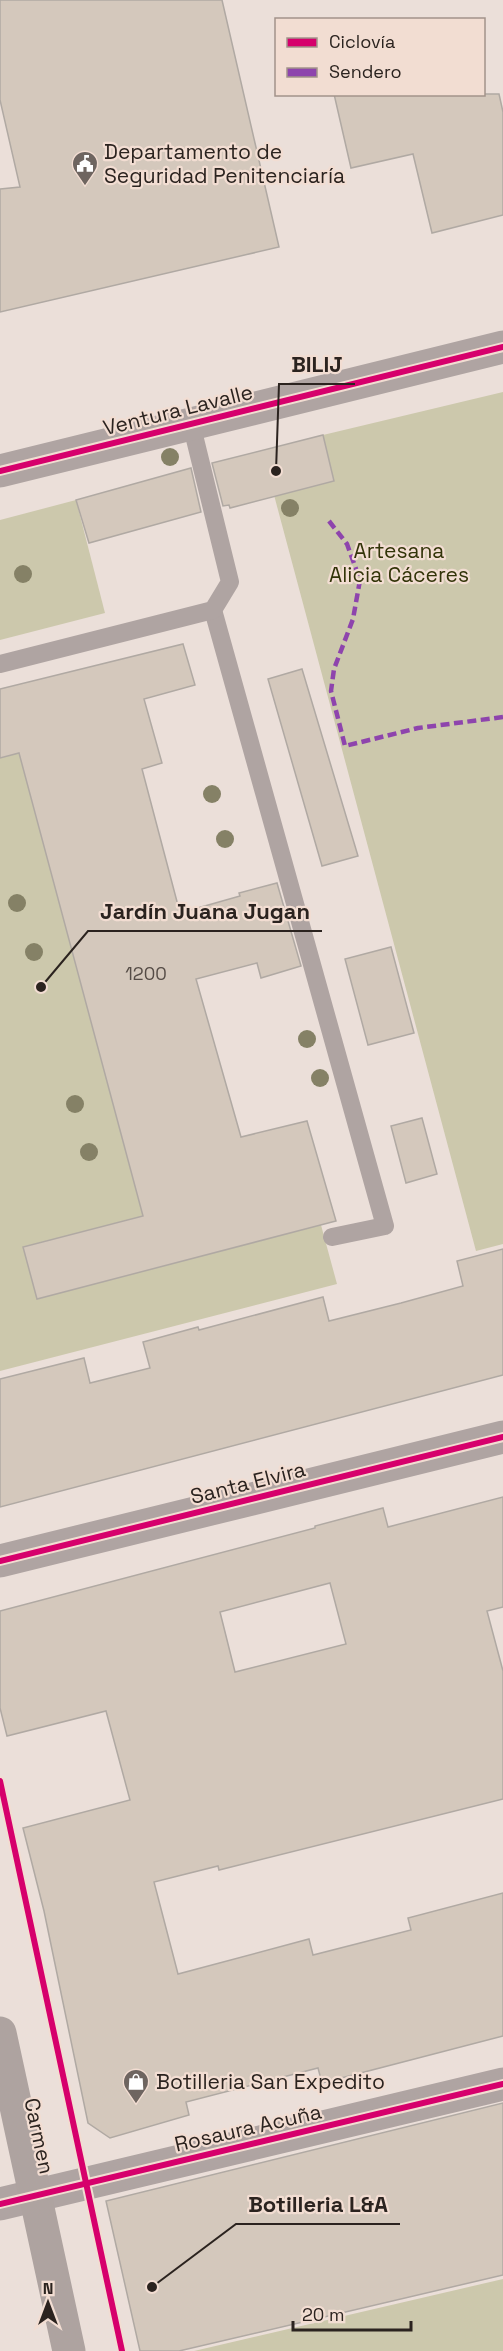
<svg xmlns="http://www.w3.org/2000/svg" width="503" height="2351" viewBox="0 0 503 2351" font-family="'Space Grotesk',sans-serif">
	<rect width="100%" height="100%" fill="#ebdfd9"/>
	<g fill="#ccc8ac">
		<path d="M503,392V1244L476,1251L274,495L334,481L323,435Z"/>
		<path d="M76,500L105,613L0,640V520Z"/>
		<path d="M19,753L143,1216L23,1247L37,1299L321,1225L337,1284L0,1371V758Z"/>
		<path d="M503,2279V2351H194Z"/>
	</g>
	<g fill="#d4c8bc" stroke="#b0a9a3" stroke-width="1.5" fill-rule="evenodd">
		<path d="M0,0H222L279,247L0,312V189L20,187L0,100Z"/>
		<path d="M334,94H499L503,112V215L432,233L413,154L351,168Z"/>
		<path d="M323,435L334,481L230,508L229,505L223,506L212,463Z"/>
		<path d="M191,468L201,512L89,543L76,500Z"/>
		<path d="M183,644L195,685L144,699L162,763L142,769L180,913L240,896L239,893L277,883L301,966L261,978L257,963L196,979L241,1137L307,1121L336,1221L37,1299L23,1247L143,1216L19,753L0,758V689Z"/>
		<path d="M302,669L358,856L322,866L268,679Z"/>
		<path d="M391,947L414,1033L368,1045L345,959Z"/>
		<path d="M422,1118L437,1174L406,1183L391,1126Z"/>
		<path d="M503,1249V1375L0,1507V1379L84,1358L90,1383L150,1368L143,1342L198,1327L199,1330L323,1297L329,1321L401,1303L463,1286L457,1261Z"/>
		<path d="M503,1497V1607L487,1611L503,1671V1799L219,1870L218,1866L154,1882L178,1974L309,1939L313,1955L411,1930L408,1918L503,1893V2036L322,2083L318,2068L186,2102L189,2115L110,2138L88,2123L44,1911L23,1828L130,1800L106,1711L7,1736L0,1708V1611L315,1528V1526L383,1508L388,1527ZM330,1583L346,1644L235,1672L220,1612Z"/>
		<path d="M503,2103V2275L179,2351H140L106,2201Z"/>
	</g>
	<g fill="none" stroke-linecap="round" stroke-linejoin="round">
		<g stroke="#afa4a2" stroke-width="18">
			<path d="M213,610L385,1226L332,1237"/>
			<path d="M0,664L213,610L230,582L191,423"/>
		</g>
		<g stroke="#afa4a2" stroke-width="33">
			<path d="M0,471L503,347"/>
			<path d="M0,1561L503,1437"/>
			<path d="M0,2204L503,2084"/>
		</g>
		<path stroke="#aea3a0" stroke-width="33" d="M0,2033L69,2351"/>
		<path stroke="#8e44ad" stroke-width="4.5" stroke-dasharray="9 4.5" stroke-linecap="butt" d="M329,521L347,544L360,580L353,619L334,669L331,691L345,746L418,728L503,717"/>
		<defs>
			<g id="cycleway">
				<path d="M0,471L503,347"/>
				<path d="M0,1561L503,1437"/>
				<path d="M0,1781L122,2351"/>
				<path d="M0,2204L503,2084"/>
			</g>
		</defs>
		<use href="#cycleway" stroke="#f2ddd2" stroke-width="10"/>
		<use href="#cycleway" stroke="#d6006c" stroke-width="6"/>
	</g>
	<g fill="#858166">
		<circle cx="170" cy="457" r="9"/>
		<circle cx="290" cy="508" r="9"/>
		<circle cx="23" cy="574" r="9"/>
		<circle cx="212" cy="794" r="9"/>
		<circle cx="225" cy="839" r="9"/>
		<circle cx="17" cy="903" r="9"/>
		<circle cx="34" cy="952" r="9"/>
		<circle cx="307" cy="1039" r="9"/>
		<circle cx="320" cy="1078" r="9"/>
		<circle cx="75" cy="1104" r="9"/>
		<circle cx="89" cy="1152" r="9"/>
	</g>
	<defs>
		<symbol id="civic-pin" viewBox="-11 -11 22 30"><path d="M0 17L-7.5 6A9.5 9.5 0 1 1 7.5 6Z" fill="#6e6560" stroke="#f2ddd2"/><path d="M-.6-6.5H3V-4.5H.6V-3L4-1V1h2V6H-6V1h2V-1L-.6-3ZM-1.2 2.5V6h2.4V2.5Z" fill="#fff"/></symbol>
		<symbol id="shop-pin" viewBox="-11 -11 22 30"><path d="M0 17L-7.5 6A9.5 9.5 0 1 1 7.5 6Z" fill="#6e6560" stroke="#f2ddd2"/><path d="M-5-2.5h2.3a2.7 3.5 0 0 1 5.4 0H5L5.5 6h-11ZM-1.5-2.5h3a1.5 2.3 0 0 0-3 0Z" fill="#fff"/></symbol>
	</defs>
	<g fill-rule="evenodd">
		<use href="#civic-pin" x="70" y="149" width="30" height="40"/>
		<use href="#shop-pin" x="121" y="2067" width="30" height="40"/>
	</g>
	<g text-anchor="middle" stroke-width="4.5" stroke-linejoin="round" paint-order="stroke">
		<g font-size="18" fill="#554c46">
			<text x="146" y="980">1200</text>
		</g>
		<g font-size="21" fill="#2b231f" stroke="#f2ddd2" text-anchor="start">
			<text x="104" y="159">Departamento de<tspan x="104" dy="24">Seguridad Penitenciaría</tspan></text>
			<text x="156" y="2089">Botilleria San Expedito</text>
		</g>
		<g font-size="21" fill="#2b231f" stroke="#f2ddd2">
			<text transform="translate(178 410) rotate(-14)" y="7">Ventura Lavalle</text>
			<text transform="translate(248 1483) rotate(-14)" y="7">Santa Elvira</text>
			<text transform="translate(248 2128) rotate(-13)" y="7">Rosaura Acuña</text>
			<text transform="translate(39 2136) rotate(78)" y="7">Carmen</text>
		</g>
		<g font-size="21" fill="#323408" stroke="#f2ddd2">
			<text x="399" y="558">Artesana<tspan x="399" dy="24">Alicia Cáceres</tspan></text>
		</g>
	</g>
	<path fill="none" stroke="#2b231f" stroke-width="2" d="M276 471L279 384H355M41 987L88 931H322M152 2287L236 2224H400"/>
	<g fill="#2b231f" stroke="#f2ddd2" stroke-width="2">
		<circle cx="276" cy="471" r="6"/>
		<circle cx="41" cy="987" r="6"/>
		<circle cx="152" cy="2287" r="6"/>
	</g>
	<g font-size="22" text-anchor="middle" font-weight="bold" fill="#2b231f" stroke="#f2ddd2" stroke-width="4.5" stroke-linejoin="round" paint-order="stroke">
		<text x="317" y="372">BILIJ</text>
		<text x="205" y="919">Jardín Juana Jugan</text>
		<text x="318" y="2212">Botilleria L&amp;A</text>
	</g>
	<rect x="275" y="18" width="210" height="78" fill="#f2ddd2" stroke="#a2938a" stroke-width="1.5"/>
	<rect x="287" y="38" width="30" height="9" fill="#d6006c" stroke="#a2938a" stroke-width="1.5"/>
	<text x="329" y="48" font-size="18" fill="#2b231f">Ciclovía</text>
	<rect x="287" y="68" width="30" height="9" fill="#8e44ad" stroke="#a2938a" stroke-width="1.5"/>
	<text x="329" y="78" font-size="18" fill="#2b231f">Sendero</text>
	<g transform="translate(48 2303)" stroke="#f2ddd2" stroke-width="4.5" paint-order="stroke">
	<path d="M0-4.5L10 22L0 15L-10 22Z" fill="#2b231f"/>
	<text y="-9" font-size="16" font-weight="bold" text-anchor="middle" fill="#2b231f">N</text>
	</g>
	<path d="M293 2321v9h118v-9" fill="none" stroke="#2b231f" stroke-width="3"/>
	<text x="302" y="2321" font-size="18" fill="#2b231f" stroke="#f2ddd2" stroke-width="4.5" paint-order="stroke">20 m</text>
</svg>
